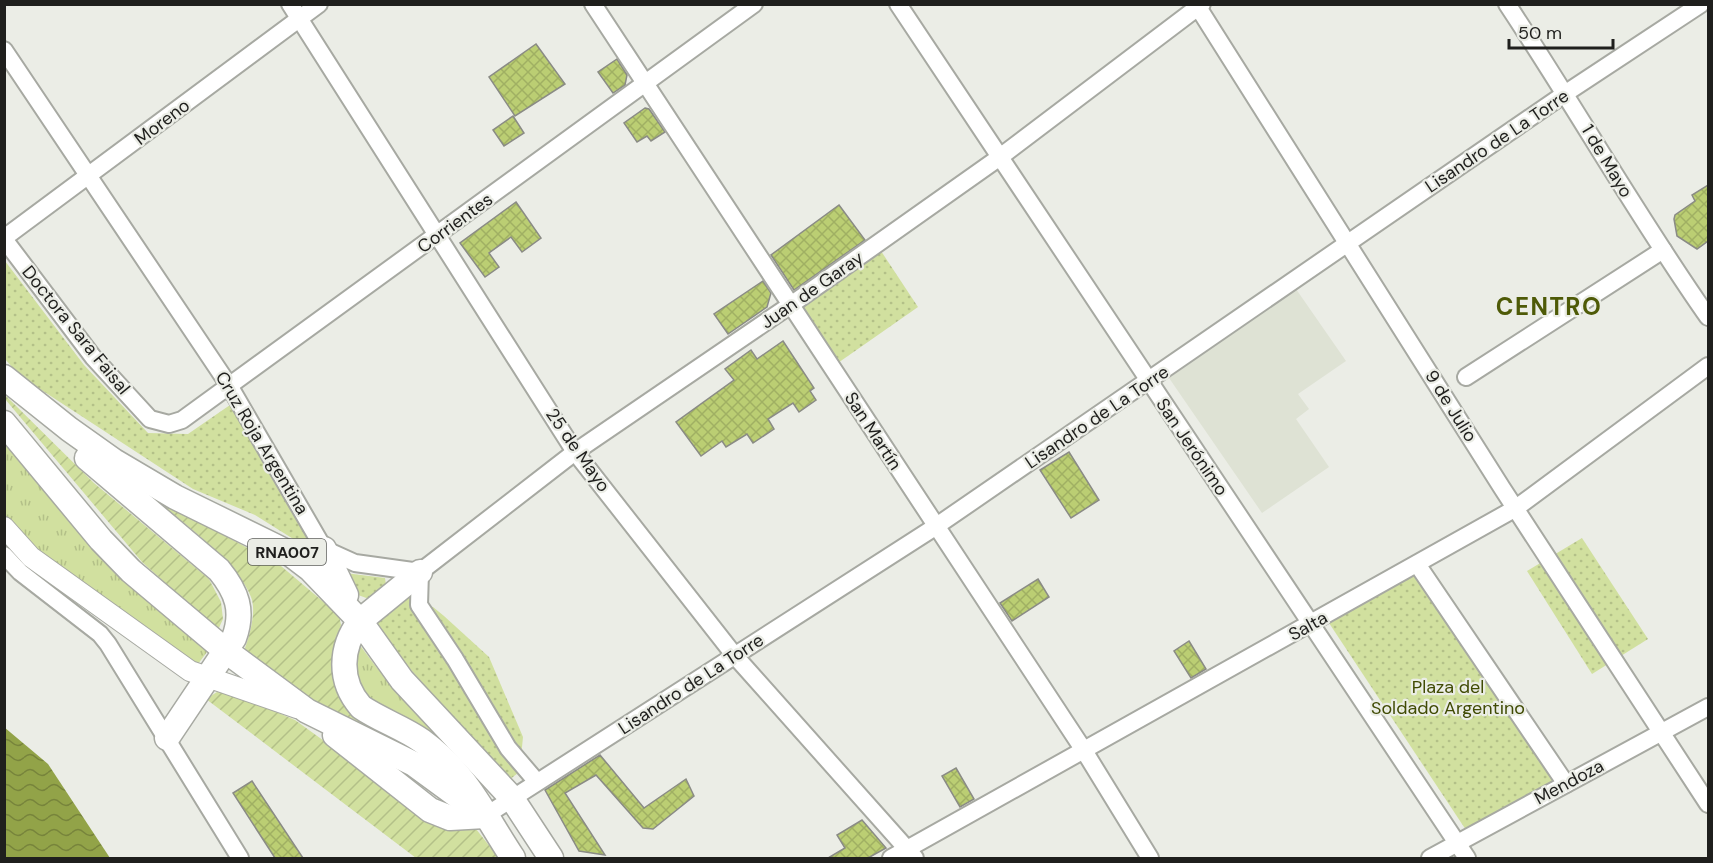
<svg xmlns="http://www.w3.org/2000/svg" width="1713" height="863" viewBox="0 0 1713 863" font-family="'DM Sans',sans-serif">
	<defs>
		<pattern id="grass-tufts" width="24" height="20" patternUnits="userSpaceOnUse" patternTransform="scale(1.5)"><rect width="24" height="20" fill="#d1e09f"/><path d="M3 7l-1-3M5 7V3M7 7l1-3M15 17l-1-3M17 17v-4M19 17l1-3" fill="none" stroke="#b3c088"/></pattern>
		<pattern id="park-dots" width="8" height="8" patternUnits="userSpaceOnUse" patternTransform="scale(1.5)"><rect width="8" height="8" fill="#d1e09f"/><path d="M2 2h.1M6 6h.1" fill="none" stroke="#b3c088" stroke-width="1.8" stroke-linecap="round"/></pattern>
		<pattern id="garden-furrows" width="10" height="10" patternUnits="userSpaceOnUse" patternTransform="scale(1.5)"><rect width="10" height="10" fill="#d1e09f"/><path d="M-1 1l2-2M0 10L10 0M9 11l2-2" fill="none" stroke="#b3c088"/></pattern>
		<pattern id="water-waves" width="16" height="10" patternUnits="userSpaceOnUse" patternTransform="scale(1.5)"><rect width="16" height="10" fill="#92a348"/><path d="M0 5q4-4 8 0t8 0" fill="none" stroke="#77843b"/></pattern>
		<pattern id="building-cross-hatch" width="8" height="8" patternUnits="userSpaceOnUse" patternTransform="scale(1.5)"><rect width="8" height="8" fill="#bbce73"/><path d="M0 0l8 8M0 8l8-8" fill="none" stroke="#a0b063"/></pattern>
	</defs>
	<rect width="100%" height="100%" fill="#ebede6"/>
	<path fill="#dee2d4" d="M1296,289L1346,361L1298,394L1309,409L1296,419L1329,467L1262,513L1169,378Z"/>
	<g fill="url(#grass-tufts)">
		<path d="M4,438L126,581L207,652L195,668L25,541L5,515Z"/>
		<path d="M359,644L377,668L448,748C422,732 358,705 355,672C355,664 358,652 359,644Z"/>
	</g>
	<g fill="url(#park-dots)">
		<path d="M879,248L918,307L835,365L796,305Z"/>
		<path d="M5,261L84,365L148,433L188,434L230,405L322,557L255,515L193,489L20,376L5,359Z"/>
		<path d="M1582,538L1648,639L1592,674L1527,571Z"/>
		<path d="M1430,566L1568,772L1466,830L1329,623Z"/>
		<path d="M345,573L385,578L386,585L372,600L358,595Z"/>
		<path d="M412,595L518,773L509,780L395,652L376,620Z"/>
		<path d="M422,605L433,607L444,616L489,657L523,737L521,757Z"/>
	</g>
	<g fill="url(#garden-furrows)">
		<path d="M4,394L94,483L209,579L221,602L223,619L218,630L142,562L5,399Z"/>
		<path d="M153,497L281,566L339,615L341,625L336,644L333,676L347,702L413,746L436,766L312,703L244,651C249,637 257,612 251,597C238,562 181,522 153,497Z"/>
		<path d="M217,692L234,694L295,720L363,769L476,829L499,858H416L206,699Z"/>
	</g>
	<path fill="url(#water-waves)" d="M4,727L48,764L110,858H5Z"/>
	<g fill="url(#building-cross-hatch)" stroke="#8a8b85" stroke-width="1.5">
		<path d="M536,44L565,84L515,116L489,77Z"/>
		<path d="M617,59L627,75L625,85L613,93L598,72Z"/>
		<path d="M645,108L649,109L665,132L651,141L647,136L637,142L624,123Z"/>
		<path d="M513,116L524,133L504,146L493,130Z"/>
		<path d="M1708,185V241L1697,249L1677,236L1674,219L1675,215L1695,201L1692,195Z"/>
		<path d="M516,202L541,238L522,252L511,237L489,253L499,267L485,277L460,243Z"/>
		<path d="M839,205L865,240L794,290L771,255Z"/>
		<path d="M763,281L771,293L767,307L728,334L714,314Z"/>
		<path d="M783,341L814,388L810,391L816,400L799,412L793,403L768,419L774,429L753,443L747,434L726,447L722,441L701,456L676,422L734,380L725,369L751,350L757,359Z"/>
		<path d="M1069,452L1099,500L1071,518L1040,470Z"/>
		<path d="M1038,579L1049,597L1012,621L1000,603Z"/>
		<path d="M1189,641L1206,669L1191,678L1174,651Z"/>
		<path d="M600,755L644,808L686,779L694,796L653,829L643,828L596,775L565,793L605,855L579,851L545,790Z"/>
		<path d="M956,768L974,799L960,807L942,776Z"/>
		<path d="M252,781L303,858H275L233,793Z"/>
		<path d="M862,820L886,848L868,858H828L845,848L837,835Z"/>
	</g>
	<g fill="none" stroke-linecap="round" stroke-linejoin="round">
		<defs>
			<g id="minor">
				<path d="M290,4L575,452L735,656L915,858"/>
				<path d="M593,4L1083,749L1150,858"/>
				<path d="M898,4L1467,858"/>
				<path d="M1196,4L1502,488L1708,804"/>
				<path d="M1507,4C1576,108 1637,216 1708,317"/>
				<path d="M4,50L230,387L324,549L355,563L420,572"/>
				<path d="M4,238L319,4"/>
				<path d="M4,239L93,357L150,419L169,424L182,420L754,4"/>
				<path d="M1466,377L1663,250"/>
				<path d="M4,555L20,572L100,634L108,644L240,858"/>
				<path d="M1417,564L1566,784"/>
				<path d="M420,572L575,452L792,304L1000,157L1202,4"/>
				<path d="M420,572L419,605L455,659L508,748L537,782"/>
				<path d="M485,816L935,527L1566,93L1701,4"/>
				<path d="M891,858L1516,508L1708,366"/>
				<path d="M1430,858L1708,707"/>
			</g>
			<path id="major" d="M4,527L31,557L190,671L297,708"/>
			<g id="highway">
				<path d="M4,377L69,429L114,461L175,497L289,553L310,569L360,621L402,680L511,797L551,858"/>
				<path d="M4,423L101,540L131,571L226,651L307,711L414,764L485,816"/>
				<path d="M87,458L219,570C237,592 244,611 234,638L167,738"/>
				<path d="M324,549L346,595"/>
				<path d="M420,572L360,621C340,647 338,681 361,707C380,720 404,728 422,741C468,775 483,813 513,858"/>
				<path d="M335,735L430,810L450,818L485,816"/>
			</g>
		</defs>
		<use href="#minor" stroke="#a7a9a2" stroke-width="20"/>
		<use href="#major" stroke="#a7a9a2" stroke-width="22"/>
		<use href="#highway" stroke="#a7a9a2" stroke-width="27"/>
		<use href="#minor" stroke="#fff" stroke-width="16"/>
		<use href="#major" stroke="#fff" stroke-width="20"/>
		<use href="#highway" stroke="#fff" stroke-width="24"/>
	</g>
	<g text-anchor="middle" stroke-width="4.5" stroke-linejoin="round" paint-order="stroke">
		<rect fill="#ebede6" stroke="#5c5d59" stroke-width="1.5" x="248" y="539" width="78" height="26" rx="4.5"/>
		<g font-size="16" font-weight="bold" fill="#1f1f1d">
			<text x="287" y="558">RNA007</text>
		</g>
		<g font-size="18" fill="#1f1f1d" stroke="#ebede6">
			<text transform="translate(162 122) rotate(-37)" y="6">Moreno</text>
			<text transform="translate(1497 141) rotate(-34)" y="6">Lisandro de La Torre</text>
			<text transform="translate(1607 161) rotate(59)" y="6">1 de Mayo</text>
			<text transform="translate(455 223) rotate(-36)" y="6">Corrientes</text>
			<text transform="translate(812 290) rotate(-35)" y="6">Juan de Garay</text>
			<text transform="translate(76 330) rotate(51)" y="6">Doctora Sara Faisal</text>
			<text transform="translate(1451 406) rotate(58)" y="6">9 de Julio</text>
			<text transform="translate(1097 417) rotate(-34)" y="6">Lisandro de La Torre</text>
			<text transform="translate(873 431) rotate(57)" y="6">San Martín</text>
			<text transform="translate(262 443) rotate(59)" y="6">Cruz Roja Argentina</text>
			<text transform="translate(1192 447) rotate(56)" y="6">San Jerónimo</text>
			<text transform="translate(578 450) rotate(55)" y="6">25 de Mayo</text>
			<text transform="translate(1308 626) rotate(-29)" y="6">Salta</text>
			<text transform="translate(691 684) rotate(-33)" y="6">Lisandro de La Torre</text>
			<text transform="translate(1569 782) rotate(-28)" y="6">Mendoza</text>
		</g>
		<g font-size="18" fill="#404b04" stroke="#ebede6">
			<text x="1448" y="693">Plaza del<tspan x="1448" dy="21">Soldado Argentino</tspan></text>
		</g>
		<g font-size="24" font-weight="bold" letter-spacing="1.5" fill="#4e5a07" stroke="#ebede6">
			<text x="1549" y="315">CENTRO</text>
		</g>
	</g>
	<rect width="1713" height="863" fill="none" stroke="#1f1f1d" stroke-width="12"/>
	<path d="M1509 39v9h104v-9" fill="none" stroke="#1f1f1d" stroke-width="3"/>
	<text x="1518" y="39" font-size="18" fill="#1f1f1d" stroke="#ebede6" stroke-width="4.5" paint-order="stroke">50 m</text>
</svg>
